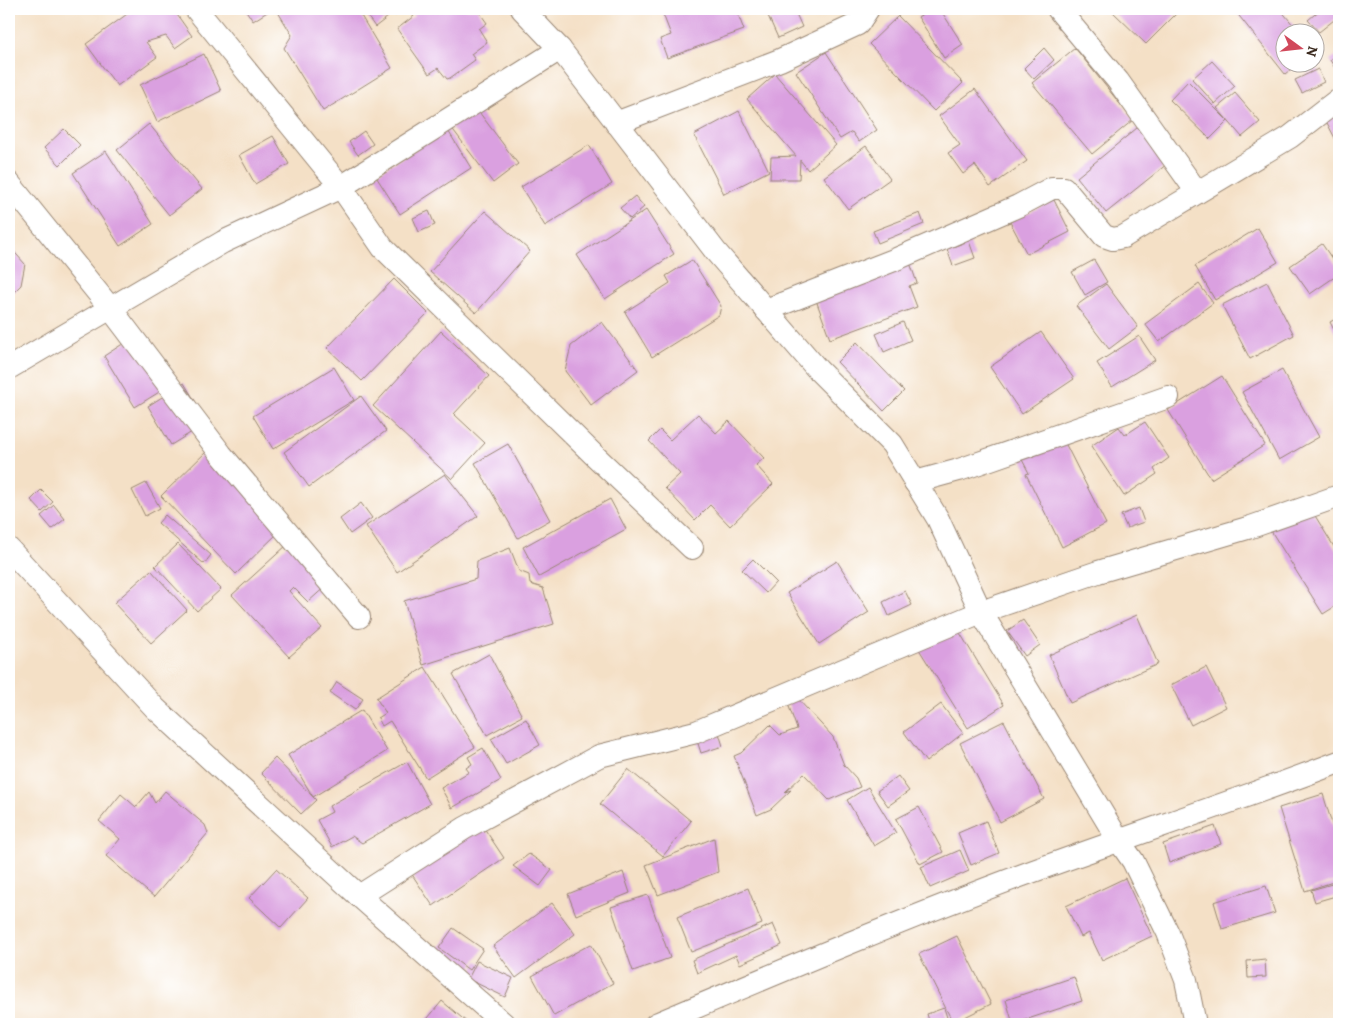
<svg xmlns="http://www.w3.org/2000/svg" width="1348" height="1033" viewBox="0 0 1348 1033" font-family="Alegreya,serif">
	<rect width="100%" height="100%" fill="#fff"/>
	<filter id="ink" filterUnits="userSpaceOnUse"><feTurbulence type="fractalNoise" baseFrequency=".02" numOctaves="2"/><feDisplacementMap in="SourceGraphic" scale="10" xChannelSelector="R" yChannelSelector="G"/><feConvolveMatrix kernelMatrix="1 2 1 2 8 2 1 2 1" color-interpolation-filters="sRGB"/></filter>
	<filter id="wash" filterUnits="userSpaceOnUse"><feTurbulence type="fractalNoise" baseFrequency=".0096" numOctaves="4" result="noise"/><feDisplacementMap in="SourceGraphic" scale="20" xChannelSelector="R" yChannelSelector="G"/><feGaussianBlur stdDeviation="1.12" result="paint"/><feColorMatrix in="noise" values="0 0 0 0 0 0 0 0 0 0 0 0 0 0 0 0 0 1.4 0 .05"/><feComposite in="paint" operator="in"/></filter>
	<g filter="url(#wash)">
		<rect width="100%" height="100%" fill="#f4e0c6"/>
		<g id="blocks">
			<g fill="#daa0e0">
				<path d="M134,9H173L192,36L175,48L166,36L146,42L157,57L117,86L86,44Z"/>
				<path d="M245,9H272L253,21Z"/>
				<path d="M282,9H357L392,68L323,111L284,48L292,35L278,12Z"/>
				<path d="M362,9H382L388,17L375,27Z"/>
				<path d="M389,9H405L395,16Z"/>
				<path d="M409,9H477L487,23L479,29L487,42L471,54L475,60L450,78L447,79L438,68L429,74L397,29L414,16Z"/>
				<path d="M661,9H736L744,30L667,58L660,39L671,35Z"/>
				<path d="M765,9H794L802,27L778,38Z"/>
				<path d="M930,9H940L963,45L944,58L918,17Z"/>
				<path d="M1115,9H1181L1146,44L1112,11Z"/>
				<path d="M1240,9H1280L1299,32H1286V62H1300L1285,74L1236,12Z"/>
				<path d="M1321,9H1339V16L1319,32L1308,20Z"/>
				<path d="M898,16L963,83L934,111L869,44Z"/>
				<path d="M1044,48L1054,60L1034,79L1024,68Z"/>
				<path d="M1075,48L1133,120L1092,154L1032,83Z"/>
				<path d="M826,52L877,130L859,142L852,132L840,139L796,72Z"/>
				<path d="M204,54L221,91L157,122L140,85Z"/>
				<path d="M1339,54V75L1330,60Z"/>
				<path d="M1212,61L1235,86L1215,104L1192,79Z"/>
				<path d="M1318,69L1324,82L1302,93L1295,80Z"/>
				<path d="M775,74L836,145L808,170L800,160L799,179H770L771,157L796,156L747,99Z"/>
				<path d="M1188,81L1228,121L1210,139L1170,100Z"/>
				<path d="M975,89L1027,161L990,187L975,165L963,174L948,153L960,145L939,116Z"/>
				<path d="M1235,93L1260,122L1242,137L1217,108Z"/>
				<path d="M476,108L518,164L493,183L451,127Z"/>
				<path d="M739,111L769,171L724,194L694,135Z"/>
				<path d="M1339,111V140L1337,142L1325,119Z"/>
				<path d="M1148,119L1177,156L1106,213L1077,177Z"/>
				<path d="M149,124L202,189L169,215L117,150Z"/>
				<path d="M64,129L80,145L60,165L44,148Z"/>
				<path d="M447,129L471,168L400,214L375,175Z"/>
				<path d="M364,131L373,144L358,155L349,142Z"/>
				<path d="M273,136L289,164L255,184L239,155Z"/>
				<path d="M589,145L612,184L545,226L521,187Z"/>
				<path d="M866,146L890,179L848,209L824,177Z"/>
				<path d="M106,151L153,224L120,246L73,173Z"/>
				<path d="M635,196L644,207L630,219L620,208Z"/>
				<path d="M1054,200L1070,232L1027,254L1010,222Z"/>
				<path d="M646,210L674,254L605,299L577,255Z"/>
				<path d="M429,211L435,225L419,232L413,218Z"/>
				<path d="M485,211L530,251L476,313L430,272Z"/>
				<path d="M920,213L924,224L878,243L873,231Z"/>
				<path d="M1258,228L1278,262L1215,300L1195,266Z"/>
				<path d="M969,241L975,258L953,266L947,249Z"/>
				<path d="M1322,244L1339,269V274L1310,294L1290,266Z"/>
				<path d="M9,246L25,264L21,285L9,297Z"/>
				<path d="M907,254L917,283L909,286L917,307L830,339L816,300Z"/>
				<path d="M692,260L721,306L719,315L652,357L625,312L670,283L666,276Z"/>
				<path d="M1094,260L1107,282L1085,295L1072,272Z"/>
				<path d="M394,279L428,313L362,381L327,348Z"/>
				<path d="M1267,282L1294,335L1250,359L1222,305Z"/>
				<path d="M1106,284L1138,327L1109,349L1076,306Z"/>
				<path d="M1199,284L1213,303L1159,342L1145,324Z"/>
				<path d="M1339,317V340L1330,322Z"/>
				<path d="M602,322L638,370L591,405L565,371L571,346Z"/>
				<path d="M903,322L911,340L884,352L876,334Z"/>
				<path d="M441,331L489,376L454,414L485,443L452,479L373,406Z"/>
				<path d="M1041,332L1074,379L1022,414L990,367Z"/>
				<path d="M138,334L169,386L135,407L104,356Z"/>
				<path d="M1139,336L1155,360L1112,387L1097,363Z"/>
				<path d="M857,342L904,391L884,411L837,362Z"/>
				<path d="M334,367L354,400L273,449L253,416Z"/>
				<path d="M1282,370L1319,437L1279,460L1242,392Z"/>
				<path d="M1222,376L1265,445L1211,479L1168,410Z"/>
				<path d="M184,383L208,422L171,445L148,406Z"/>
				<path d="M361,396L386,431L309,487L284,452Z"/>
				<path d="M698,414L716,433L729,421L764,458L756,465L773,484L730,526L710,505L695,520L665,488L680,474L649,441L660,430L670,440Z"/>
				<path d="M1145,422L1169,458L1154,469L1157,474L1124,496L1091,446L1119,427L1125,435Z"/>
				<path d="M1059,431L1106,524L1062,547L1026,474L1029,473L1018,452Z"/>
				<path d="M508,444L550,520L518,538L475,463Z"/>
				<path d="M211,447L283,528L236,574L161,496Z"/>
				<path d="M445,474L478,516L397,572L366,526Z"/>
				<path d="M146,483L160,508L145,516L132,490Z"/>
				<path d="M41,490L53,502L42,512L31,500Z"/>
				<path d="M610,499L626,529L539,577L523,547Z"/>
				<path d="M1306,501L1339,555V604L1323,614L1268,526Z"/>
				<path d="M361,503L372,518L350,534L340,519Z"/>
				<path d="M54,505L65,519L52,529L41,516Z"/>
				<path d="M1139,508L1144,522L1127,528L1121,515Z"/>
				<path d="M165,515L211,555L204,564L158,523Z"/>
				<path d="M298,535L336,577L308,602L293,587L289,591L322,628L289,657L232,595Z"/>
				<path d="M178,544L221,589L197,611L155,566Z"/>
				<path d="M510,548L519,571L529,575L530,584L543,588L554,624L423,665L404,601L476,579L477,561Z"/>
				<path d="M753,559L776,582L766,593L742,570Z"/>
				<path d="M837,561L869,612L819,644L787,593Z"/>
				<path d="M151,570L187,610L151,643L114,603Z"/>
				<path d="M905,591L912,605L889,616L883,602Z"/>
				<path d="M949,615L1004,705L968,728L912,638Z"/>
				<path d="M1137,615L1158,664L1070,703L1049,655Z"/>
				<path d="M1023,620L1040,645L1025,656L1007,631Z"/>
				<path d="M489,654L522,716L487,735L453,674Z"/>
				<path d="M425,667L475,747L426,778L390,721L382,726L378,718L386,713L376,698Z"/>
				<path d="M1206,667L1226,707L1191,725L1171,685Z"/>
				<path d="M337,682L363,699L355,710L330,693Z"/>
				<path d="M796,697L833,737L844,765L856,778L860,787L829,800L804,774L785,792L791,790L771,809L757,815L734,756L741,753L770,725L780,735L797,729L787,701Z"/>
				<path d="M941,704L963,733L926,762L904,732Z"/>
				<path d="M362,710L387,751L313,797L288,755Z"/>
				<path d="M526,719L540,745L506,764L491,739Z"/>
				<path d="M1004,721L1044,799L1000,822L960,743Z"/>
				<path d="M717,727L723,746L701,753L695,734Z"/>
				<path d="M483,748L501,780L452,808L441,788L469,772L466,768L472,764L468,757Z"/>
				<path d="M275,758L316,800L301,814L261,773Z"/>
				<path d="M407,762L430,804L362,843L352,836L332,847L317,820L332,812L329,806Z"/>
				<path d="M628,769L691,821L663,856L600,804Z"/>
				<path d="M898,776L909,791L888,806L877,791Z"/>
				<path d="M868,787L896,833L874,846L847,800Z"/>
				<path d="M165,791L205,825L208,833L154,897L106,856L120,839L99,821L121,794L136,807L149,792L155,803Z"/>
				<path d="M1323,794L1339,847V880L1305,891L1279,808Z"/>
				<path d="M919,807L943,852L920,864L896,819Z"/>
				<path d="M986,821L999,853L971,865L958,833Z"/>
				<path d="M482,825L504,858L433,906L411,873Z"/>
				<path d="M1215,826L1221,844L1169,863L1163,844Z"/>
				<path d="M714,838L718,872L658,895L646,865Z"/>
				<path d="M960,850L969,871L930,888L921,867Z"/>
				<path d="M529,854L552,870L540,886L513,866Z"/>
				<path d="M276,869L308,898L281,928L249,898Z"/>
				<path d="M623,872L630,893L576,915L568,894Z"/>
				<path d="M1125,878L1152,936L1102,960L1089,933L1081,937L1066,906Z"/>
				<path d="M1339,882V895L1315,902L1311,890Z"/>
				<path d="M1266,886L1275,913L1222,929L1214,902Z"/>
				<path d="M748,888L762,924L691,952L677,917Z"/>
				<path d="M648,895L670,958L633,971L611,907Z"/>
				<path d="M552,903L575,934L516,978L493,946Z"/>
				<path d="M773,924L782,945L740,964L736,955L697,973L692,960Z"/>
				<path d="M453,928L483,949L469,970L439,948Z"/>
				<path d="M957,936L991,1004L953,1023L919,954Z"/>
				<path d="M591,944L613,983L554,1016L532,976Z"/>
				<path d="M1265,959L1266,977L1248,978L1247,961Z"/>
				<path d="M477,961L513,978L505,997L468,979Z"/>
				<path d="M1074,977L1082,1001L1013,1024L1006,1000Z"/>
				<path d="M442,1001L469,1024H423Z"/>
				<path d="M944,1008L949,1024H930L927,1014Z"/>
				<path d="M697,1014L702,1024H678Z"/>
			</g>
		</g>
	</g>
	<g filter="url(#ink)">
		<use href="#blocks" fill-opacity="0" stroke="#988572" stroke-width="1"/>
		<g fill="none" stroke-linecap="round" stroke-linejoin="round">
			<defs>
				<g id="street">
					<path d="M196,9L341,187L383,248L593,454L692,548"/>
					<path d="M522,9L560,49L716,252L818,370L892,444L938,519L981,612L1119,841L1133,861L1168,933L1186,980L1195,1024"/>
					<path d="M1058,9L1118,81L1197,192"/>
					<path d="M616,123L780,60L858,24L868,9"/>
					<path d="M9,183L111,309L221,454L359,617"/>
					<path d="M766,310L894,260L1018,206L1052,188H1064L1104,236L1113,239L1123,237L1290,137L1339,99"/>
					<path d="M9,368L223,242L341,187L560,49"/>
					<path d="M915,482L959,470L1168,397"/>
					<path d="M9,549L155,708L359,896L504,1024"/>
					<path d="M359,896L465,828L599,756L696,732L981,612L1098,572L1251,527L1339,496"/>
					<path d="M656,1024C777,973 897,922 1020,876C1126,837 1234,802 1339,762"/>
				</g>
			</defs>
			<use href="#street" stroke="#988572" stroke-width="24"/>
			<use href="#street" stroke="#fff" stroke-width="22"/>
		</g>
	</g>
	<rect width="1348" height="1033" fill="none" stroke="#fff" stroke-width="30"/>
	<g transform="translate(1300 48) rotate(105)"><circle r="24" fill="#ffffff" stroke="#b1aaa5"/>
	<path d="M0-4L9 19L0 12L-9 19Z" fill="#d1495b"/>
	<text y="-8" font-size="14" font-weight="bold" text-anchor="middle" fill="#3b2a1e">N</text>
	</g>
</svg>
